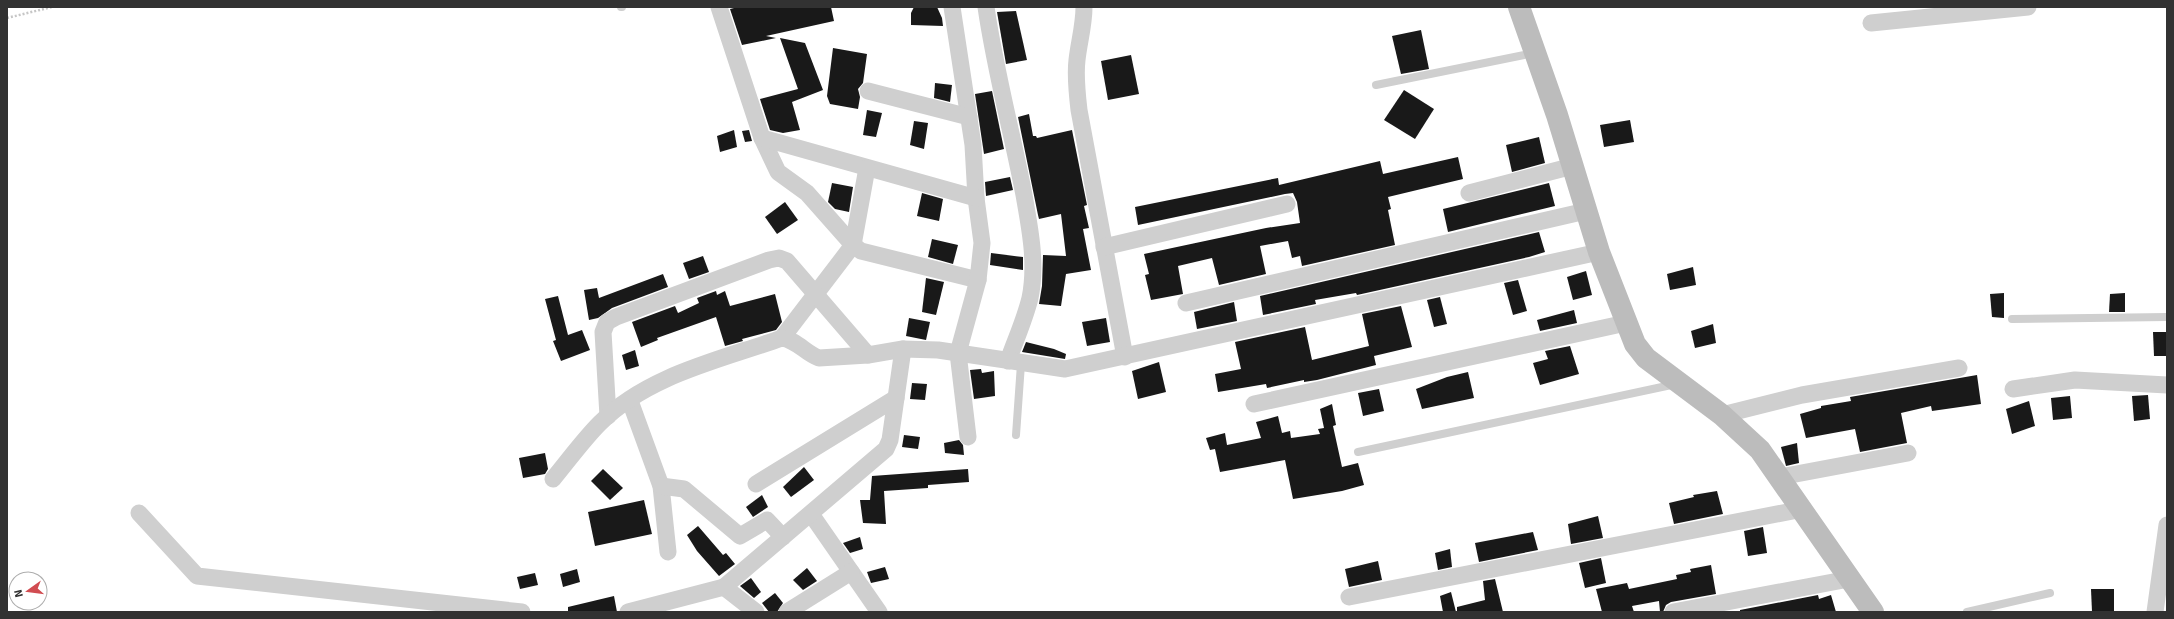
<svg xmlns="http://www.w3.org/2000/svg" width="2174" height="619" viewBox="0 0 2174 619" font-family="Signika,sans-serif">
	<rect width="100%" height="100%" fill="#fff"/>
	<g fill="#191919">
		<path d="M738,7H831L834,21L766,36L776,38L742,45L730,9Z"/>
		<path d="M914,7H937L942,18L943,26L911,25V13Z"/>
		<path d="M1016,11L1027,60L1006,64L997,12Z"/>
		<path d="M1421,30L1429,69L1401,74L1392,36Z"/>
		<path d="M780,38L805,43L823,90L792,102L800,130L783,133L770,130L760,99L798,89Z"/>
		<path d="M833,48L867,54L863,83L858,89L860,97L858,109L830,104L827,96Z"/>
		<path d="M1131,55L1139,94L1108,100L1101,61Z"/>
		<path d="M935,83L952,85L950,102L934,98Z"/>
		<path d="M1404,90L1434,109L1415,139L1384,120Z"/>
		<path d="M992,91L1004,149L984,154L975,94Z"/>
		<path d="M867,110L882,113L876,137L863,135Z"/>
		<path d="M1029,114L1033,136H1036L1037,138L1072,130L1087,205L1084,206L1089,228L1083,229L1091,270L1066,274L1061,306L1039,304L1042,286L1043,255L1066,256L1061,214L1039,219L1038,215L1018,117Z"/>
		<path d="M1630,120L1634,142L1604,147L1600,125Z"/>
		<path d="M914,121L928,123L924,149L910,145Z"/>
		<path d="M734,130L737,147L720,152L717,136Z"/>
		<path d="M749,130L752,141L745,142L742,131Z"/>
		<path d="M1539,137L1545,163L1512,172L1506,145Z"/>
		<path d="M1458,157L1463,179L1388,197L1391,209L1388,210L1395,245L1302,266L1300,256L1292,258L1288,241L1260,246L1266,274L1219,285L1212,258L1178,266L1183,294L1151,300L1145,275L1149,274L1144,254L1266,228L1300,223L1297,202L1293,193L1285,194L1138,225L1135,207L1278,178L1279,185L1380,161L1383,174Z"/>
		<path d="M1010,177L1013,190L986,196L985,182Z"/>
		<path d="M832,183L853,187L849,212L835,209L828,202Z"/>
		<path d="M1549,183L1555,206L1448,232L1443,209Z"/>
		<path d="M922,193L943,199L939,221L917,216Z"/>
		<path d="M785,202L798,220L777,234L765,217Z"/>
		<path d="M1539,232L1545,252L1529,257L1357,295L1356,293L1315,300L1316,304L1263,315L1260,296Z"/>
		<path d="M932,239L958,245L953,264L928,257Z"/>
		<path d="M991,253L1023,257V270L990,265Z"/>
		<path d="M703,256L709,272L689,279L683,263Z"/>
		<path d="M1693,267L1696,285L1670,290L1667,274Z"/>
		<path d="M1586,271L1592,295L1573,300L1567,277Z"/>
		<path d="M663,274L668,287L612,308L598,318L589,320L584,290L597,288L599,298Z"/>
		<path d="M926,278L944,282L936,315L922,312Z"/>
		<path d="M1518,280L1527,311L1513,315L1504,283Z"/>
		<path d="M716,291L717,295L725,291L730,306L775,294L782,322L776,330L742,339L743,341L725,346L716,317L657,338L658,340L641,347L632,322L675,306L678,313L699,303L697,298Z"/>
		<path d="M2004,293V318L1992,317L1990,294Z"/>
		<path d="M2125,293V312H2109L2110,294Z"/>
		<path d="M558,296L568,335L582,330L590,350L561,361L553,341L556,340L545,299Z"/>
		<path d="M1440,297L1447,324L1434,327L1427,300Z"/>
		<path d="M1234,302L1237,321L1197,329L1194,312Z"/>
		<path d="M1401,306L1412,347L1374,356L1376,365L1317,380L1304,382V380L1267,388L1266,384L1218,392L1215,374L1241,369L1235,342L1305,327L1312,360L1369,346L1362,314Z"/>
		<path d="M1574,310L1577,323L1540,331L1537,320Z"/>
		<path d="M909,318L930,322L926,340L906,336Z"/>
		<path d="M1106,318L1110,342L1087,346L1082,322Z"/>
		<path d="M1713,324L1716,343L1695,348L1691,331Z"/>
		<path d="M2153,332H2167V356H2154Z"/>
		<path d="M1026,342L1054,349L1066,354L1065,359L1022,352Z"/>
		<path d="M1570,346L1579,374L1540,385L1533,363L1548,359L1545,351Z"/>
		<path d="M635,350L639,366L626,370L622,355Z"/>
		<path d="M1159,362L1166,392L1138,399L1132,371Z"/>
		<path d="M981,369L982,373L994,371L995,396L974,399L970,370Z"/>
		<path d="M1468,372L1474,398L1422,409L1416,389L1447,377Z"/>
		<path d="M1977,375L1981,404L1932,411L1931,406L1901,413L1907,443L1860,452L1855,429L1806,438L1800,414L1821,408V406L1851,401L1850,397Z"/>
		<path d="M912,383L927,384L925,400L910,399Z"/>
		<path d="M1379,389L1384,411L1363,416L1358,393Z"/>
		<path d="M2148,395L2150,419L2134,421L2132,396Z"/>
		<path d="M2070,396L2072,418L2053,420L2051,398Z"/>
		<path d="M2029,401L2035,426L2012,434L2006,409Z"/>
		<path d="M1332,404L1336,425L1333,426L1342,467L1358,463L1364,485L1342,491L1293,499L1285,460L1220,472L1215,449L1210,450L1206,438L1225,433L1227,445L1261,438L1256,422L1278,416L1282,433L1290,431L1291,438L1320,434L1318,429L1324,428L1320,409Z"/>
		<path d="M904,435L920,437L918,449L902,447Z"/>
		<path d="M959,440L963,445L964,455L945,453L944,443Z"/>
		<path d="M1797,443L1799,463L1786,466L1781,447Z"/>
		<path d="M545,453L548,469L545,474L523,478L519,458Z"/>
		<path d="M804,467L814,480L791,497L783,487Z"/>
		<path d="M603,469L623,488L610,500L591,481Z"/>
		<path d="M968,469L969,482L928,485V488L884,491L886,524L863,523L860,500H870L872,476Z"/>
		<path d="M1717,491L1723,514L1674,524L1669,503L1694,497L1693,495Z"/>
		<path d="M762,495L768,507L753,517L746,507Z"/>
		<path d="M644,500L652,534L595,546L588,512Z"/>
		<path d="M1598,516L1603,538L1571,544L1568,524Z"/>
		<path d="M698,526L723,555L726,553L735,564L719,576L697,551L687,535Z"/>
		<path d="M1763,527L1767,553L1748,556L1744,531Z"/>
		<path d="M1533,532L1538,550L1479,562L1475,543Z"/>
		<path d="M860,537L863,549L850,553L843,543Z"/>
		<path d="M1450,549L1452,567L1438,570L1435,553Z"/>
		<path d="M1601,558L1606,583L1585,588L1579,563Z"/>
		<path d="M1378,561L1382,580L1349,587L1345,569Z"/>
		<path d="M1711,565L1716,594L1671,602L1666,605L1663,612H1660L1659,601L1632,606L1634,612H1602L1596,589L1627,583L1629,589L1677,579L1676,575L1691,572L1690,569Z"/>
		<path d="M885,567L889,579L871,583L867,572Z"/>
		<path d="M807,568L817,581L803,590L793,580Z"/>
		<path d="M577,569L580,582L563,587L560,574Z"/>
		<path d="M535,573L538,585L520,589L517,577Z"/>
		<path d="M751,578L761,592L754,598L740,586Z"/>
		<path d="M1495,579L1503,612H1457V607L1485,600L1483,581Z"/>
		<path d="M2091,589H2114V612H2092Z"/>
		<path d="M1451,592L1456,612H1443L1440,596Z"/>
		<path d="M775,593L783,603L777,612H769L762,603Z"/>
		<path d="M1818,595L1819,599L1831,595L1836,612H1740V610Z"/>
		<path d="M614,596L617,612H568V607Z"/>
	</g>
	<g fill="none" stroke-linecap="round" stroke-linejoin="round">
		<path stroke="#c6c6c6" stroke-width="2.5" stroke-dasharray="2 2" stroke-linecap="butt" d="M7,18L52,7"/>
		<g stroke="#cfcfcf" stroke-width="8">
			<path d="M621,7H622"/>
			<path d="M1376,85L1534,53"/>
			<path d="M2012,319L2167,317"/>
			<path d="M1016,435L1021,364"/>
			<path d="M1358,452L1676,384"/>
			<path d="M1967,612L2050,593"/>
		</g>
		<g stroke="#cfcfcf" stroke-width="17">
			<path d="M719,7L762,138L778,172L807,193L853,245L861,251L978,280"/>
			<path d="M952,7L973,145L976,198L982,243L978,280L958,353L968,437"/>
			<path d="M986,7C995,70 1012,132 1024,195C1030,229 1037,264 1030,298C1025,319 1015,341 1008,361"/>
			<path d="M1084,7C1084,25 1079,42 1077,60C1075,76 1077,93 1079,110L1125,357"/>
			<path d="M1871,23L2028,7"/>
			<path d="M868,91L969,117"/>
			<path d="M762,138L976,198"/>
			<path d="M1469,193L1573,166"/>
			<path d="M1104,247L1287,204"/>
			<path d="M1186,303L1586,211"/>
			<path d="M782,338L853,245L867,168"/>
			<path d="M2013,389L2075,380L2167,385"/>
			<path d="M630,401L661,486L668,552"/>
			<path d="M1254,404L1626,323"/>
			<path d="M1722,415L1802,395L1959,368"/>
			<path d="M608,416L603,332L607,322L616,317L769,260L779,258L787,261L868,355"/>
			<path d="M1780,477L1908,453"/>
			<path d="M553,479C568,461 583,440 600,423C648,375 720,360 782,338C797,340 805,353 819,358L868,355L903,349L938,350L1065,369L1599,252"/>
			<path d="M756,484L896,398"/>
			<path d="M661,486L684,489L740,536L767,520L783,537"/>
			<path d="M139,513L197,576L522,612"/>
			<path d="M811,514L879,612"/>
			<path d="M1349,597L1803,509"/>
			<path d="M628,612L724,587"/>
			<path d="M756,612L724,587L886,449L890,440L903,349"/>
			<path d="M787,612L851,572"/>
			<path d="M1673,612L1849,579"/>
			<path d="M2155,612L2167,525"/>
		</g>
		<path stroke="#bcbcbc" stroke-width="22" d="M1519,7L1557,115L1599,252L1635,344L1646,358L1722,415L1760,450L1873,612"/>
	</g>
	<rect width="2174" height="619" fill="none" stroke="#323232" stroke-width="16"/>
	<g transform="translate(28 591) rotate(256)"><circle r="19" fill="#ffffff" stroke="#adadad"/>
	<path d="M0-3L7 15L0 10L-7 15Z" fill="#d14c51"/>
	<text y="-6" font-size="11" font-weight="bold" text-anchor="middle" fill="#323232">N</text>
	</g>
</svg>
